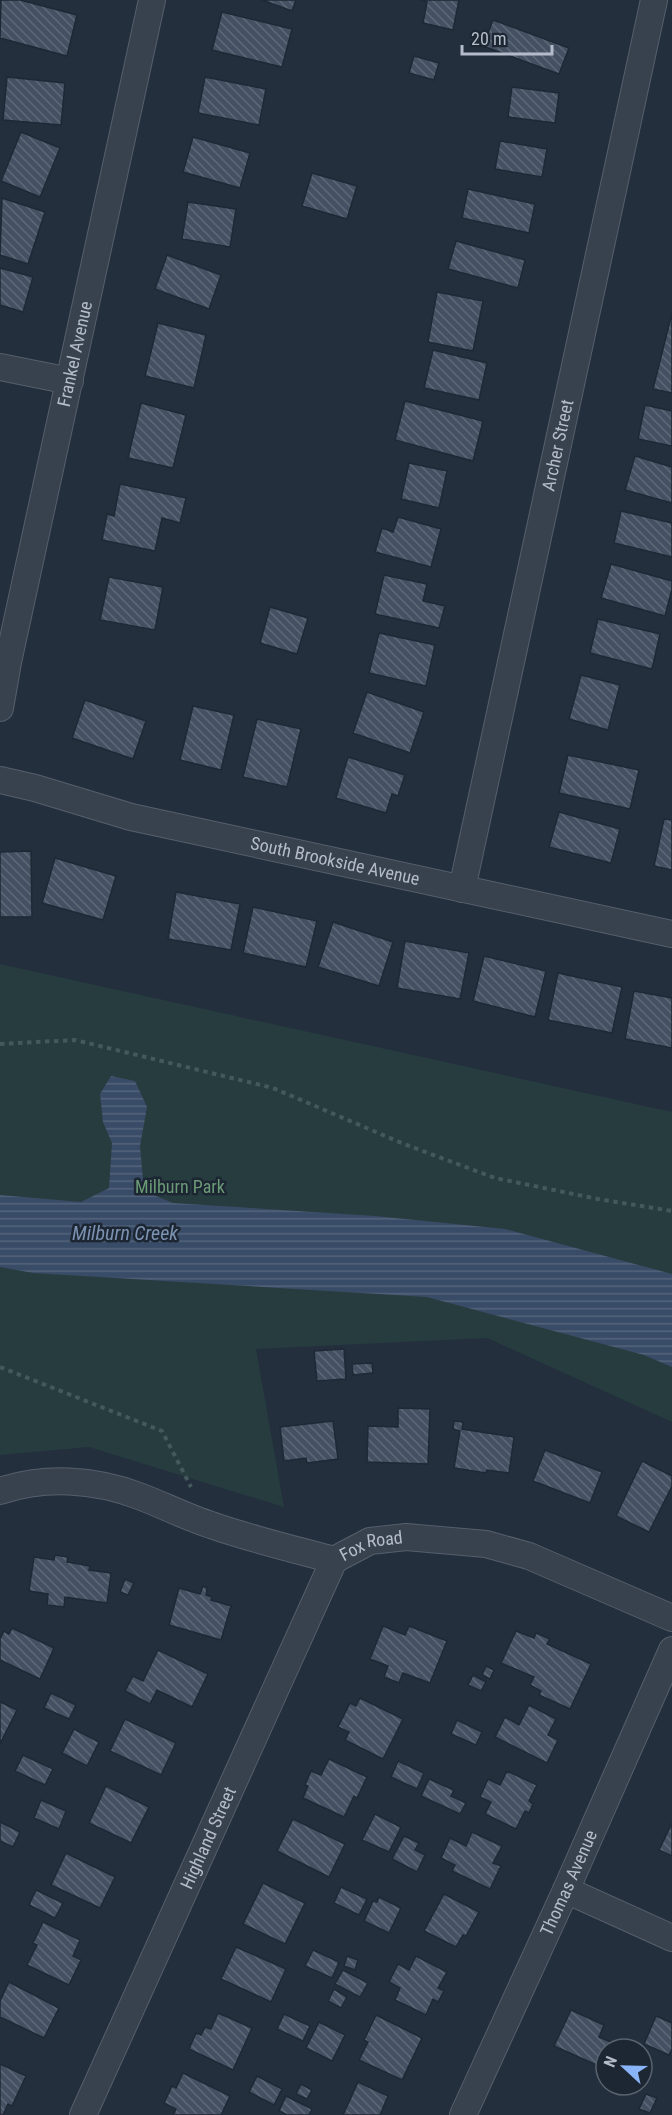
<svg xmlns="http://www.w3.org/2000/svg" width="672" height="2115" viewBox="0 0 672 2115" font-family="'Roboto Condensed',sans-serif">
	<defs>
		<pattern id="water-rules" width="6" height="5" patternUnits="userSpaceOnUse" patternTransform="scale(1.5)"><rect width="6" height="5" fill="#394c67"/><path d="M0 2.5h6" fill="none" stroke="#53647b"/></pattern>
		<pattern id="building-back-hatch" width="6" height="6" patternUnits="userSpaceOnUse" patternTransform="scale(1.5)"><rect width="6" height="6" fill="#455162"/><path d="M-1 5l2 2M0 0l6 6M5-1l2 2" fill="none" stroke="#5d6877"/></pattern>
	</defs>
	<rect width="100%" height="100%" fill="#242f3e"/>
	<path fill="#263c3f" d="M0,964L672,1112V1422L487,1338L256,1349L284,1507L89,1447L0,1455Z"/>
	<path fill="url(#water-rules)" d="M111,1076L135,1081L147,1107L140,1146L144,1191L173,1203L375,1216L505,1229L672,1274V1367L644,1355L427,1297L33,1273L0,1267V1195L81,1202L109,1188L112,1143L103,1122L100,1094Z"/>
	<g fill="url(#building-back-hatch)" stroke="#1f2835" stroke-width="1.5">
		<path d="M1,0H20L77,15L67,56L0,38Z"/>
		<path d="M262,0H296L292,11Z"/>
		<path d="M421,0H459L453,30L423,23L427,2Z"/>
		<path d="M222,12L292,29L282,67L212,50Z"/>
		<path d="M493,20L569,48L559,74L483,46Z"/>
		<path d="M414,56L439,63L434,80L409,73Z"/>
		<path d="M7,77L65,83L61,125L3,120Z"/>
		<path d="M205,77L266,89L259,125L198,113Z"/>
		<path d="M512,87L559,93L555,123L508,117Z"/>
		<path d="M21,132L60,148L40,197L1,181Z"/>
		<path d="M193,137L250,153L240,188L183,172Z"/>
		<path d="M500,141L547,149L542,177L495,169Z"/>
		<path d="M312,173L357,186L347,219L302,206Z"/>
		<path d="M468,189L535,204L529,233L462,218Z"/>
		<path d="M2,198L45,212L28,264L0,255Z"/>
		<path d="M188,202L236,209L230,247L182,239Z"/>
		<path d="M456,241L525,260L518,288L448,269Z"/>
		<path d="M167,255L221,275L209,309L155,289Z"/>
		<path d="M0,268L33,277L23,312L0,305Z"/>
		<path d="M437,292L483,301L473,351L428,342Z"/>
		<path d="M672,313V393L653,389Z"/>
		<path d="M158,323L206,335L194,388L145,376Z"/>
		<path d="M433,350L487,363L479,400L424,388Z"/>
		<path d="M405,401L483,421L473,461L395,440Z"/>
		<path d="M141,403L186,415L173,468L128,458Z"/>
		<path d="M645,405L672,411V446L638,439Z"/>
		<path d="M635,456L672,467V503L625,490Z"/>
		<path d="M409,463L447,471L439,508L401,499Z"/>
		<path d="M120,484L186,498L180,523L162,518L155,551L102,540L107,514L114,516Z"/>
		<path d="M621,511L672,523V557L614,543Z"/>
		<path d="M398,517L441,529L431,567L375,552L382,528L393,532Z"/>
		<path d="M611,564L672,581V589L665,616L601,598Z"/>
		<path d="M384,575L427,584L423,601L445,606L439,628L375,614Z"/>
		<path d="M109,577L163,587L155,630L100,620Z"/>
		<path d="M270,607L308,618L297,654L260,643Z"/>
		<path d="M598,619L660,634L652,669L590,653Z"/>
		<path d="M379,633L435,645L426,686L369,673Z"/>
		<path d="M581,675L620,685L608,730L569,719Z"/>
		<path d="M367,692L424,712L410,753L353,733Z"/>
		<path d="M85,700L146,721L133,759L72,738Z"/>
		<path d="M193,706L234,715L221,770L180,760Z"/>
		<path d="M257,719L301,729L287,787L243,777Z"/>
		<path d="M568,755L639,770L630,809L559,793Z"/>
		<path d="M348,757L405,775L398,796L392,794L386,813L336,798Z"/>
		<path d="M559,812L620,829L611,863L549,847Z"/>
		<path d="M664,819L672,820V870L654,866Z"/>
		<path d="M31,851L32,917H0V852Z"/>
		<path d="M55,858L116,876L103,920L42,903Z"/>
		<path d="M176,892L240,904L231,950L168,939Z"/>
		<path d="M253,907L317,921L306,967L243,953Z"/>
		<path d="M333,922L393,942L379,986L318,967Z"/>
		<path d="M405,941L469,953L460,999L397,988Z"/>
		<path d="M484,956L546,971L535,1017L473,1001Z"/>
		<path d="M558,973L622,987L612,1033L548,1020Z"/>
		<path d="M634,991L672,998V1048L625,1039Z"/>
		<path d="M344,1349L346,1379L317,1381L314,1351Z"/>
		<path d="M372,1363L373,1373L353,1375L352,1364Z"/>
		<path d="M398,1408L430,1409L428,1464L367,1462L368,1426L398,1427Z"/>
		<path d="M333,1421L338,1459L307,1463L306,1458L284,1461L280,1427Z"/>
		<path d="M454,1421L463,1422L462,1429L514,1437L509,1473L487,1470L486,1473L454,1468L460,1431L453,1429Z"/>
		<path d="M545,1450L602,1472L590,1503L533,1481Z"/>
		<path d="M642,1461L672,1476V1486L649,1532L616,1516Z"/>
		<path d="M55,1555L68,1557L67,1562L90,1566L89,1570L111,1573L107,1603L65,1597L64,1607L47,1605L48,1594L29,1591L34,1557L54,1560Z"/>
		<path d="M125,1579L134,1583L128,1595L120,1592Z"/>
		<path d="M203,1586L207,1588L206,1595L212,1597L211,1600L231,1606L221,1640L169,1625L179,1588L200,1594Z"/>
		<path d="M383,1626L405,1635L409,1626L447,1641L430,1683L403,1673L399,1683L384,1677L388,1666L370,1659Z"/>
		<path d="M12,1628L54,1648L40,1679L0,1660V1639L4,1631L9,1634Z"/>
		<path d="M516,1631L534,1638L536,1633L550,1639L547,1644L591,1664L570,1709L539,1695L541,1691L530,1685L534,1677L501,1663Z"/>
		<path d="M158,1650L208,1674L192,1707L157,1690L150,1704L125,1691L133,1676L143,1681Z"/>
		<path d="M486,1666L494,1670L490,1679L482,1675Z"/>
		<path d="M473,1675L486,1682L481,1691L468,1685Z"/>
		<path d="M51,1693L76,1705L69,1719L44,1708Z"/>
		<path d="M360,1698L403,1719L383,1759L345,1740L349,1732L338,1727L350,1703L356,1706Z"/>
		<path d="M0,1702L17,1710L0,1744Z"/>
		<path d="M529,1705L556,1719L548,1735L558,1740L547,1763L495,1737L505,1717L519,1725Z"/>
		<path d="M125,1719L176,1743L161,1775L110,1751Z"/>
		<path d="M457,1720L482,1732L476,1745L451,1734Z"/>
		<path d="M74,1729L99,1742L87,1766L62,1753Z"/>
		<path d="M23,1755L53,1769L45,1785L15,1771Z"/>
		<path d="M329,1759L367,1777L357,1798L354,1796L344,1817L303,1798L308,1786L305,1785L311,1771L321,1775Z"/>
		<path d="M398,1761L424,1773L417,1789L391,1777Z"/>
		<path d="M507,1771L537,1785L529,1801L533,1804L529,1813L525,1811L516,1829L485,1814L491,1802L480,1797L488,1779L500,1785Z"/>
		<path d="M429,1779L454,1790L451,1796L466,1803L460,1814L421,1796Z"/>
		<path d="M106,1786L149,1807L131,1843L89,1823Z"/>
		<path d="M41,1800L66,1811L59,1829L34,1818Z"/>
		<path d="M375,1814L401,1827L389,1852L362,1840Z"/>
		<path d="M293,1819L345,1844L329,1877L277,1851Z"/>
		<path d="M0,1822L20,1832L13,1847L0,1841Z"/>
		<path d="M672,1823V1856L659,1850Z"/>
		<path d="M472,1832L502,1846L493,1863L501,1866L490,1889L452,1871L455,1865L441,1858L450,1838L466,1846Z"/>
		<path d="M404,1836L419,1843L415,1850L425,1855L417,1872L392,1859Z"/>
		<path d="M66,1853L115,1877L100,1908L51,1885Z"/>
		<path d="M263,1883L305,1903L285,1944L243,1924Z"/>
		<path d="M341,1887L367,1899L359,1915L334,1903Z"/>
		<path d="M36,1890L63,1903L55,1918L29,1905Z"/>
		<path d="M444,1894L479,1912L466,1936L463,1935L456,1947L424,1931Z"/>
		<path d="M379,1897L401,1908L389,1933L364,1921L373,1901L377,1902Z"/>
		<path d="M43,1922L80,1940L73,1956L81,1960L69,1985L27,1965L37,1945L33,1943Z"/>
		<path d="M236,1947L286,1969L271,2002L221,1979Z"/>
		<path d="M313,1950L339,1962L332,1978L305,1966Z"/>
		<path d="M347,1956L358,1960L355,1970L344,1966Z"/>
		<path d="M416,1956L447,1972L438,1988L444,1991L438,2002L433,1999L426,2015L395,2000L400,1988L389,1982L398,1964L409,1970Z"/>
		<path d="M343,1970L368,1983L360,1997L335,1984Z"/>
		<path d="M9,1982L59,2008L44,2038L0,2017V2001Z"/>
		<path d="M334,1989L347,1997L341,2008L328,2001Z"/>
		<path d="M571,2010L604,2025L599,2037L611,2042L608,2049H606L603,2060L606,2062V2067L602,2066L601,2067L554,2046Z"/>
		<path d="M218,2013L252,2028L233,2070L189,2049L196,2033L201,2035L205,2027L211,2029Z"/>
		<path d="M284,2014L310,2026L303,2041L277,2029Z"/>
		<path d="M376,2015L422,2038L402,2080L359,2060L368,2042L364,2040Z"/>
		<path d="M656,2016L672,2023V2049L669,2055L644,2044Z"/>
		<path d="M319,2022L345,2035L332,2061L306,2048Z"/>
		<path d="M0,2064L26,2076L12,2106L8,2104L3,2115H0Z"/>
		<path d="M183,2073L230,2096L221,2115H173L176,2109L164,2103L172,2086L176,2088Z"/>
		<path d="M257,2076L282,2089L274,2105L249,2092Z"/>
		<path d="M358,2082L388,2096L380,2115H343Z"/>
		<path d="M301,2084L312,2090L307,2099L296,2094Z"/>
		<path d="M646,2094L657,2098L650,2113L639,2109Z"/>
		<path d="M286,2096L312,2109L309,2115H287L279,2111Z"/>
	</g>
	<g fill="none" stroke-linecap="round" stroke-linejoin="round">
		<defs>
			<g id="street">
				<path d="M0,367L70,381"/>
				<path id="s1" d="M0,708L8,662L152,0"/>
				<path id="s2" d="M0,780L35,788L131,817L672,934"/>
				<path id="s3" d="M462,889L654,0"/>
				<path id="s4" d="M0,1491C45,1476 94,1479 139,1496C163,1505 186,1517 211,1525C251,1539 293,1549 334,1560L370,1541L406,1537L486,1544L529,1556L672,1618"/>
				<path d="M566,1890L672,1938"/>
				<path id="s5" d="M83,2115L334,1560"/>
				<path id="s6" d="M463,2115L566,1890L672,1650"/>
			</g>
		</defs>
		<use href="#street" stroke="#565f6c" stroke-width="28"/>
		<g stroke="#44595c" stroke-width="4" stroke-dasharray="4.5 4.5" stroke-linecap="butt">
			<path d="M0,1044L75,1040L273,1088L404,1144L495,1178L598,1199L672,1211"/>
			<path d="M0,1367L162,1431L191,1487"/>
		</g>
		<use href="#street" stroke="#38414e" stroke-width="26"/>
	</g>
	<g text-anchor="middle" stroke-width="5" stroke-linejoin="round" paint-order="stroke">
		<g font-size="18" fill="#b4bcc9" stroke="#1d2633">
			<text dy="6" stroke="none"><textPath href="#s1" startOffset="362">Frankel Avenue</textPath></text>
			<text dy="6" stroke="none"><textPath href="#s3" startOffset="454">Archer Street</textPath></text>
			<text dy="6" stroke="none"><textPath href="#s2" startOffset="345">South Brookside Avenue</textPath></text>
			<text dy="6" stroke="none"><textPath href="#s4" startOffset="388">Fox Road</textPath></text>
			<text dy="6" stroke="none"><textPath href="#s5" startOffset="304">Highland Street</textPath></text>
			<text dy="6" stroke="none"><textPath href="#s6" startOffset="255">Thomas Avenue</textPath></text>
		</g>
		<g font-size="18" fill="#6b9a76" stroke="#1d2633">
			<text x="180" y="1193">Milburn Park</text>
		</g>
		<g font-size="20" font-style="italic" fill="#7c92b1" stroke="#1d2633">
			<text x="125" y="1240">Milburn Creek</text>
		</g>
	</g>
	<g transform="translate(624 2067) rotate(292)"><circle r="28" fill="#1d2633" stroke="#59626f" stroke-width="1.5"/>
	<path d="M0-4.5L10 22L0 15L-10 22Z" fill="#8ab4f8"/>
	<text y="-9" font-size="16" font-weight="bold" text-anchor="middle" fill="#b4bcc9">N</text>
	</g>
	<path d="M462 45v9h90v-9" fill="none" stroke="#b4bcc9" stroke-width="3"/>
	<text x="471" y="45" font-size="18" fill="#b4bcc9" stroke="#1d2633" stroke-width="4.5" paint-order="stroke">20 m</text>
</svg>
